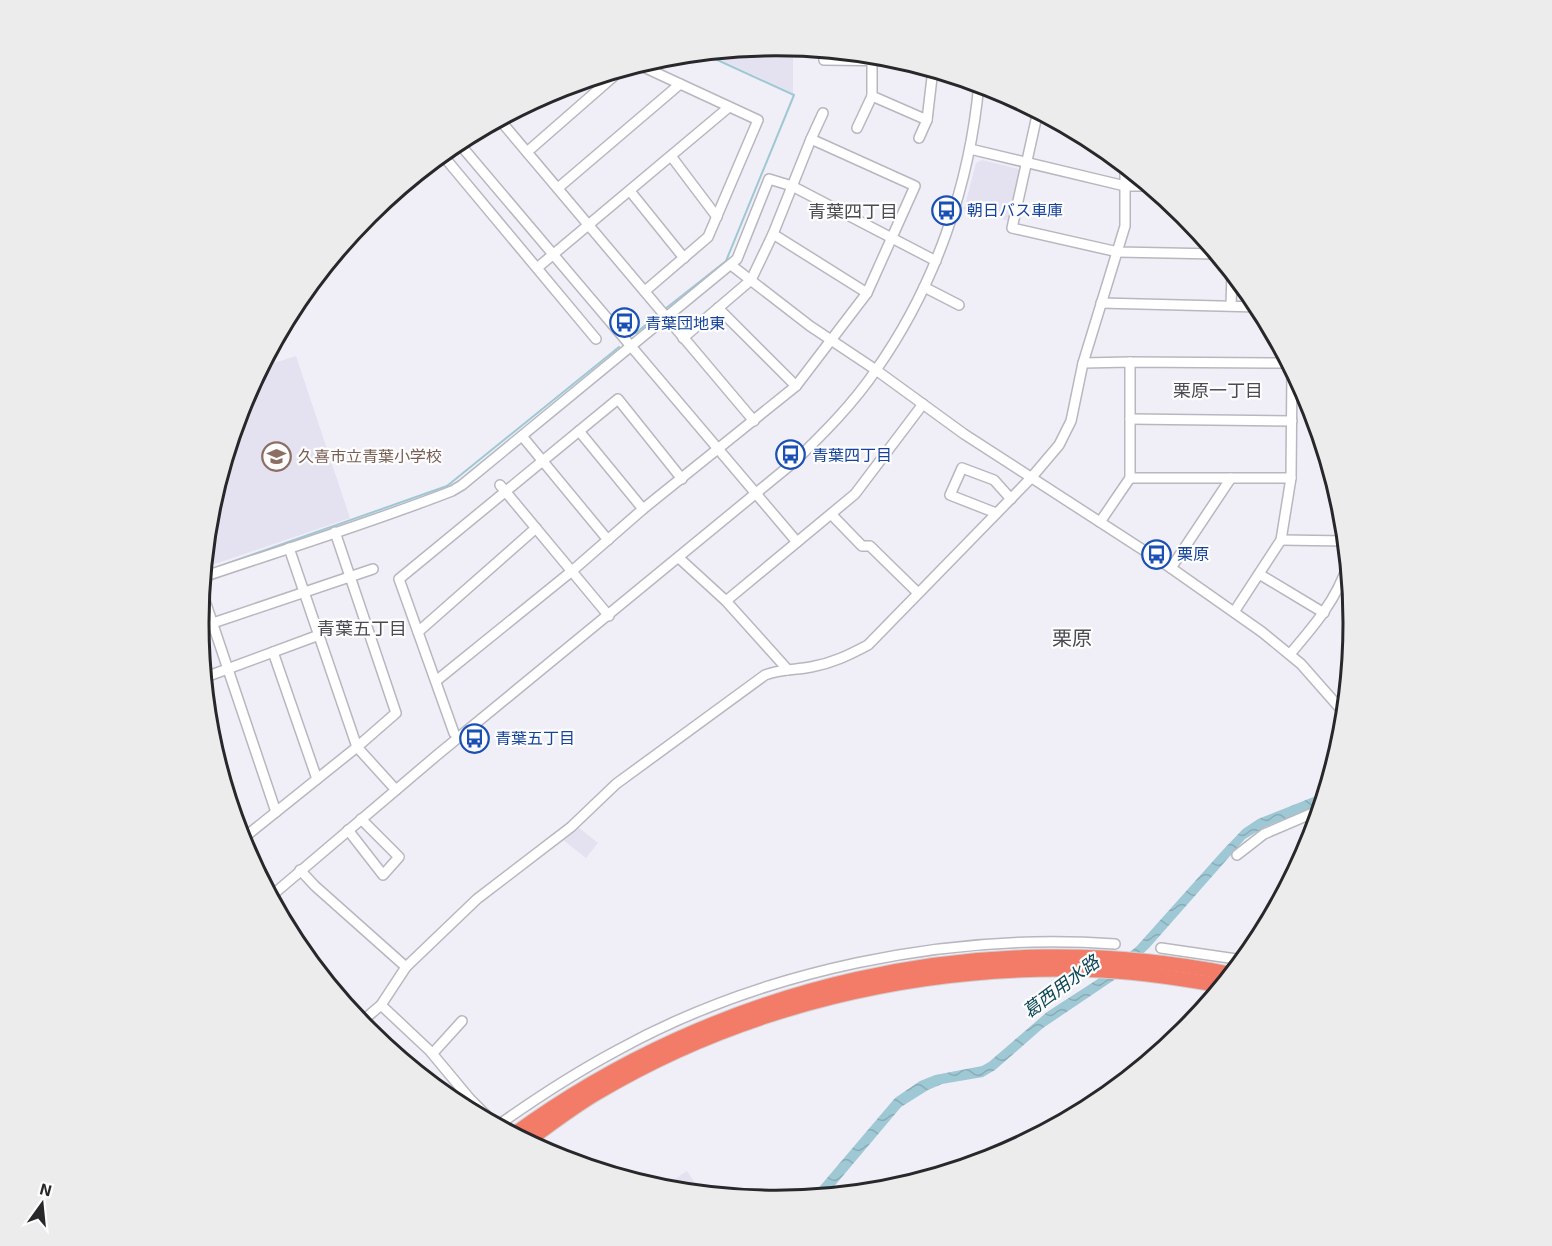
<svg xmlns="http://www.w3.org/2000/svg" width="1552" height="1246" viewBox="0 0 1552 1246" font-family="'Exo 2','Noto Sans JP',sans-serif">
	<defs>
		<pattern id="water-waves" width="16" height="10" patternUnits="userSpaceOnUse" patternTransform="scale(1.5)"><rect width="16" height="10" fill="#9fc8d5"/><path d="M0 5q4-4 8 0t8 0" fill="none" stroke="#89acb7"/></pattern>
	</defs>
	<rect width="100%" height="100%" fill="#f0eff7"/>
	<g fill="#e4e2f1">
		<path d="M776,45L793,47V93L703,52Z"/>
		<path d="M982,160L1019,169L1021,172L1009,221L964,209L976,163Z"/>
		<path d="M296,356L350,518L203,568L209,510L242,401L261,367Z"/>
		<path d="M578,827L598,843L586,858L563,840Z"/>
		<path d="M687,1171L702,1194L660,1189Z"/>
	</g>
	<path fill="url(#water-waves)" d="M1326,792L1322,804L1265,827L1245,839L1149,948L1117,978L1043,1028L995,1070L983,1077L942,1084L928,1090L901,1107L826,1196L810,1198L895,1098L920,1081L935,1075L982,1066L989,1062L1047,1012L1101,977L1137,946L1222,851L1243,829L1258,819Z"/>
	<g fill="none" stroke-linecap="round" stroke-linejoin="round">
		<g stroke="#9fc8d5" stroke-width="2">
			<path d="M665,309L726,261L794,95L700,52"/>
			<path d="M636,333L660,313"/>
			<path d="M203,572L447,486L619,347"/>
		</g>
		<defs>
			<g id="minor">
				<path d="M823,50L824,60L904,61"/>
				<path d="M872,61V96L927,120"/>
				<path d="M637,64L758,120L708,237L645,291"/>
				<path d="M1038,111L1012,228L1118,252L1217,254"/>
				<path d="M499,119L754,421"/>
				<path d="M857,128L872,96"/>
				<path d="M919,138L927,120L933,69"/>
				<path d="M811,139L823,113"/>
				<path d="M457,141L797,542"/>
				<path d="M970,149L1125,186H1150"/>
				<path d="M527,152L622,69"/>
				<path d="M671,156L717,217"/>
				<path d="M438,157L445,158L479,129"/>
				<path d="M445,158L596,339"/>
				<path d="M558,188L680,84"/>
				<path d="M630,191L684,258"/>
				<path d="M773,234L867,293"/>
				<path d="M731,265L810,326L876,370L964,434L1171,568L1262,632L1301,664L1345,714"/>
				<path d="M537,268L729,107"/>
				<path d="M924,287L959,305"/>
				<path d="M1101,303L1259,307"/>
				<path d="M1231,306L1232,272"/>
				<path d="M718,308L796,386"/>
				<path d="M1083,363L1130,362L1289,363"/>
				<path d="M1130,419L1292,421"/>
				<path d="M579,431L643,509"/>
				<path d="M522,436L608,540"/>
				<path d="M1130,478H1291"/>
				<path d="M500,485L609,616"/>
				<path d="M996,513L950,495L962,468L994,480L1011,499"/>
				<path d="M831,514L862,546H870L918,593"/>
				<path d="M1100,522L1130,478V362"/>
				<path d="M1281,540L1346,541"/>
				<path d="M289,548L357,747L396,790"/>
				<path d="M679,558L726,601L788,670"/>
				<path d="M1171,568L1231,478"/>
				<path d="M1259,574L1324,613"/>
				<path d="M203,577C286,549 370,523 452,491L462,485L737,259L769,179L792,186L936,261"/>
				<path d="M201,589L276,812"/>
				<path d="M726,601L855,494L923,404"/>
				<path d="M1234,612L1281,540L1291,478L1292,369"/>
				<path d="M213,623L373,569"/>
				<path d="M418,632L536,528"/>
				<path d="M273,652L317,779"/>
				<path d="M1290,654C1314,626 1337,599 1348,564"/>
				<path d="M203,678L319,635"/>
				<path d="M436,681L572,571L643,509L796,386L867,293L915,186L811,139L773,234L751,280L683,338"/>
				<path d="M454,733L399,579L618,399L682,479"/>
				<path d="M348,830L383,875L399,857L361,819"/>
				<path d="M241,840L357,747L396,713L335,532"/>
				<path d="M1237,855L1264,834L1320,810"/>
				<path d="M300,870L315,886L406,967"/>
				<path d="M270,897L436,756L794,462C823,434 853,404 876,370C935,286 970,185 979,83"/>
				<path d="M1161,948L1243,960"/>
				<path d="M381,1005L430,1051L470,1099L498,1127"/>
				<path d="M360,1023L381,1005L406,967L477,899L571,827L616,784L765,675C780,669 796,670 811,667C833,663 849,655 868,645L1031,478L1059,445L1071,421L1083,363L1125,226V165"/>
				<path d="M433,1053L462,1021"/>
				<path d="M497,1126C535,1099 575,1073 616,1051C762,970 949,932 1115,944"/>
			</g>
			<g id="highway">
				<path d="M513,1135C718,985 983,923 1232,974"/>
				<path d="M526,1142C550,1125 573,1107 597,1093C743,1006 918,965 1088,970C1133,971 1178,978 1223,986"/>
			</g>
		</defs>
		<use href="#minor" stroke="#b8b7bf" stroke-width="12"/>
		<use href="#highway" stroke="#d0cfd0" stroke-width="16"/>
		<use href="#minor" stroke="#fff" stroke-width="9"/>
		<use href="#highway" stroke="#f37c68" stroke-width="14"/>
	</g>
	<defs>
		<symbol id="bus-ring" viewBox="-11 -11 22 22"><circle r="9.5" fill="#fdfdfe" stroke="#1a4fb4" stroke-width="1.5"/><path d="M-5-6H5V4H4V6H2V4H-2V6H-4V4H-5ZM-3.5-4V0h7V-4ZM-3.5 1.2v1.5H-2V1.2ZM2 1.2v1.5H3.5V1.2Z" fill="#1a4fb4"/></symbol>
		<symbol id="school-ring" viewBox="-11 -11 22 22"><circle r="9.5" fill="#fdfdfe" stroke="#8d6e63" stroke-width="1.5"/><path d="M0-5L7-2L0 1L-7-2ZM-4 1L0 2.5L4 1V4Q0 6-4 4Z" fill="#8d6e63"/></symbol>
	</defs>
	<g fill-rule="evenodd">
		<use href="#bus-ring" x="930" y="194" width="33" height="33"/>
		<use href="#bus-ring" x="608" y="306" width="33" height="33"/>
		<use href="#bus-ring" x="774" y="438" width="33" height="33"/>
		<use href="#school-ring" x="260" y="440" width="33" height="33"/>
		<use href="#bus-ring" x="1140" y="538" width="33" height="33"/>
		<use href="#bus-ring" x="458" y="722" width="33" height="33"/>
	</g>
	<g text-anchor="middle" stroke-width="4.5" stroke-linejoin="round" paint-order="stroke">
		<g font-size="16" fill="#164399" stroke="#fdfdfe" text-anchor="start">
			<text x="967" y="216">朝日バス車庫</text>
			<text x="645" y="329">青葉団地東</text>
			<text x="812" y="461">青葉四丁目</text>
			<text x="1177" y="560">栗原</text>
			<text x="495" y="744">青葉五丁目</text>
		</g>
		<g font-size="16" fill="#785e54" stroke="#fdfdfe" text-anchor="start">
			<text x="298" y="462">久喜市立青葉小学校</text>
		</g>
		<g font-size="18" fill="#4c4b52" stroke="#fdfdfe">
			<text x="853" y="218">青葉四丁目</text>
			<text x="1218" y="397">栗原一丁目</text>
			<text x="362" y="635">青葉五丁目</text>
		</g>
		<g font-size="18" font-style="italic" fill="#0e4857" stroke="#fdfdfe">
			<text transform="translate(1061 987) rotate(-37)" y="6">葛西用水路</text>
		</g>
		<g font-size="20" fill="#4c4b52" stroke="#fdfdfe">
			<text x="1072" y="645">栗原</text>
		</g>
	</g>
	<path d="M0 0H1552V1246H0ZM209 623a567 567 0 1 1 1134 0a567 567 0 1 1-1134 0Z" fill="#ececed" fill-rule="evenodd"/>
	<path fill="none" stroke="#28272a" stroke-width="3" d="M209 623a567 567 0 1 1 1134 0a567 567 0 1 1-1134 0Z"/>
	<g transform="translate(42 1204) rotate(15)" stroke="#fdfdfe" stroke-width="4.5" paint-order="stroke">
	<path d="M0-4.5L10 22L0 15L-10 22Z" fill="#28272a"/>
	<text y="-9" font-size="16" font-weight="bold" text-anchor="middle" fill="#28272a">N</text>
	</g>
</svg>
